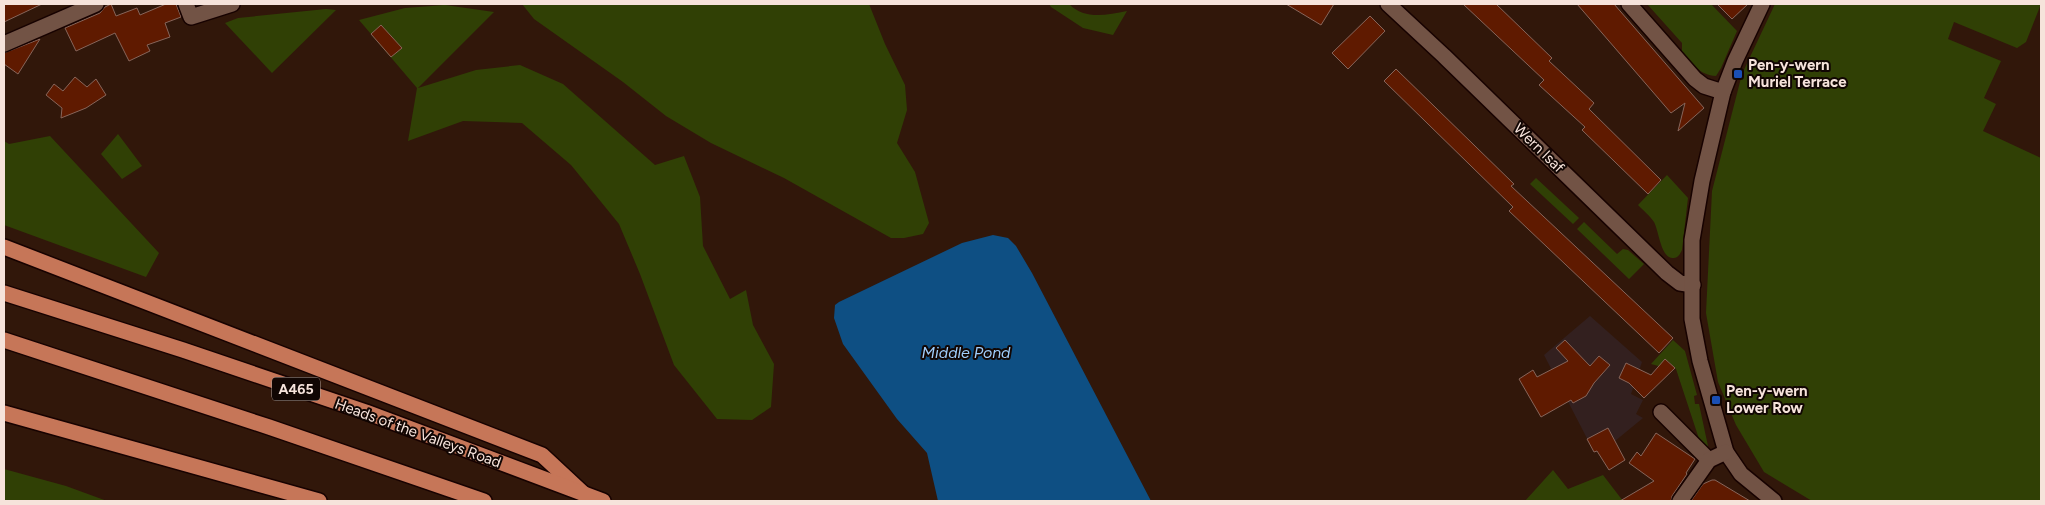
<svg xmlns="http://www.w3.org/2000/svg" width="2045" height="505" viewBox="0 0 2045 505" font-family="Figtree,sans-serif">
	<rect width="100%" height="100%" fill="#31170a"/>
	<path fill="#33201f" d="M1590,316L1642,362L1631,394L1643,400L1636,414L1643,418L1615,441L1594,452L1544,355Z"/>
	<g fill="#304005">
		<path d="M522,4H869L885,44L905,85L907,110L897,143L915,172L929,223L923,234L904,238H891L784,178L711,143L666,116L623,82L534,19Z"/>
		<path d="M1049,4H1069C1085,20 1106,15 1127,11L1113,35L1083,28L1051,7Z"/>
		<path d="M1647,4H1711L1737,31L1721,68L1716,76C1700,75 1692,64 1682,53V43Z"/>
		<path d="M1775,4H2041L2026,42L2017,48L1954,22L1948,39L2001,61L1984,98L1996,104L1983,131L2041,158V501H1812L1764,472L1736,425L1718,382L1706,313L1712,191L1742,74Z"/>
		<path d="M445,5L494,12L418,88L476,70L520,65L563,84L655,165L684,156L700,197L703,246L730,299L746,290L753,325L774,364L771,407L752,420L717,419L674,365L640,274L619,224L571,165L522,123L463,121L408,141L417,88L359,20L405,8Z"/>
		<path d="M326,9L336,10L272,73L225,23L238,18Z"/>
		<path d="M118,134L142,166L122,179L101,154Z"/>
		<path d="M50,136L159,253L146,277L4,225V141L9,144Z"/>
		<path d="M1667,175L1688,198L1682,250C1680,254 1679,257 1674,258C1661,260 1659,231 1654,222C1650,216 1643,210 1638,205Z"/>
		<path d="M1536,178L1579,218L1573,224L1530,184Z"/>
		<path d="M1584,222L1617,254L1623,249L1628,250L1644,264L1629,279L1577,229Z"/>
		<path d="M1673,340L1685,351L1697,395L1694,396L1695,404H1699L1708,446L1706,449L1702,448L1676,369L1668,361L1662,367L1651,364Z"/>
		<path d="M4,469L66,486L107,501H4Z"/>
		<path d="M1553,470L1568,489L1603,475L1623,501H1525Z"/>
	</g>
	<path fill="#0e4f83" d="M993,235L1008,238L1016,246L1032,273L1151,501H938L927,453L897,419L843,344L834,318L835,305L839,302L962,243Z"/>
	<g fill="#5f1a00" stroke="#87655a">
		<path d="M4,4H42L4,22Z"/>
		<path d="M111,4L116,16L137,8L140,15L166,4H176L181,17L165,23L170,37L147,45L150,51L129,61L115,33L76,51L65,28L100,13L105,7Z"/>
		<path d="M1286,4H1334L1321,25Z"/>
		<path d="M1463,4H1496L1552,58L1549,61L1594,103L1589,109L1661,180L1648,194L1582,130L1585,127L1539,85L1544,80Z"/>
		<path d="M1577,4H1614L1704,108L1678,131L1685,103L1671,113Z"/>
		<path d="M1717,4H1748L1732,19Z"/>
		<path d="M1370,16L1385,31L1348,69L1332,53Z"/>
		<path d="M381,25L402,48L391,57L371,34Z"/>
		<path d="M40,39L18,74L4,64V53Z"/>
		<path d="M1396,69L1514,184L1511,186L1673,338L1659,353L1509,211L1513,207L1384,81Z"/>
		<path d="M75,77L87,87L96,79L106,95L86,108L61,118L62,108L46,95L54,84L63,91Z"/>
		<path d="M1565,340L1590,366L1599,356L1610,365L1594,383L1586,396L1573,403L1571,400L1541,417L1519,379L1533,370L1537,377L1568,361L1556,348Z"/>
		<path d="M1665,359L1675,368L1644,398L1629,383L1619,378L1626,363L1651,375Z"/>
		<path d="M1608,428L1625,460L1609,470L1597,451L1594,452L1587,439Z"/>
		<path d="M1656,433L1695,459L1686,473L1687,474L1672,496L1671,501H1620L1654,481L1629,463L1637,452L1641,456Z"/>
		<path d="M1712,480H1715L1750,501H1691L1703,484Z"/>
	</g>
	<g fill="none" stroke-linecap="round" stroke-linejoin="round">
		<defs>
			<g id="minor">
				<path d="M186,4L191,17L232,4"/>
				<path d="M1388,4L1444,56L1667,273L1680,283L1693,285"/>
				<path d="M1629,4L1695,79L1704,86L1723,92"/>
				<path d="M1762,4L1735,61L1723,92L1702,181L1692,240V319L1700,361L1726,452L1741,474L1774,501"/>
				<path d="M4,44L96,4"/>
				<path d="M1661,412L1709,460"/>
				<path d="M1680,501L1709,460L1726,452"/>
			</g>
			<g id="trunk">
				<path d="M4,247L542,455L585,495"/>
				<path d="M4,293L183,350L366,412L603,501"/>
				<path d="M4,340L269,427L484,501"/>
				<path d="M4,413L319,501"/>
			</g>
		</defs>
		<use href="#minor" stroke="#170200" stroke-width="18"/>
		<use href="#trunk" stroke="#170200" stroke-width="18"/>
		<use href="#minor" stroke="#725345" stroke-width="15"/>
		<use href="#trunk" stroke="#c67658" stroke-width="15"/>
	</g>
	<g fill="#1a4fb4" stroke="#110603" stroke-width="2">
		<rect x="1733" y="69" width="10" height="10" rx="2.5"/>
		<rect x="1711" y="395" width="10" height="10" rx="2.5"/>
	</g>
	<g text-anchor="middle" stroke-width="4" stroke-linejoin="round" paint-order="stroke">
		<rect fill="#110603" stroke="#b1a19a" stroke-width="1" x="272" y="377.5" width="48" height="23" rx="4"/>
		<g font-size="14" font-weight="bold" fill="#f6e3db">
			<text x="296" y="394">A465</text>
		</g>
		<g font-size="15" font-weight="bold" fill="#f6e3db" stroke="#110603" text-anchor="start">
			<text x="1748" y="70">Pen-y-wern<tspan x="1748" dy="17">Muriel Terrace</tspan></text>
			<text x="1726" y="396">Pen-y-wern<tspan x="1726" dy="17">Lower Row</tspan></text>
		</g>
		<g font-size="15" fill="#f6e3db" stroke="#110603">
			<text transform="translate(1539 148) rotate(44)" y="5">Wern Isaf</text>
			<text transform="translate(418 433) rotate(20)" y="5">Heads of the Valleys Road</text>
		</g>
		<g font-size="16" font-style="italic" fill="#a0cefc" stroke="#110603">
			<text x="966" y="358">Middle Pond</text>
		</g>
	</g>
	<rect width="2045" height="505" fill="none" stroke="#f6e3db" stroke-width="10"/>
</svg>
